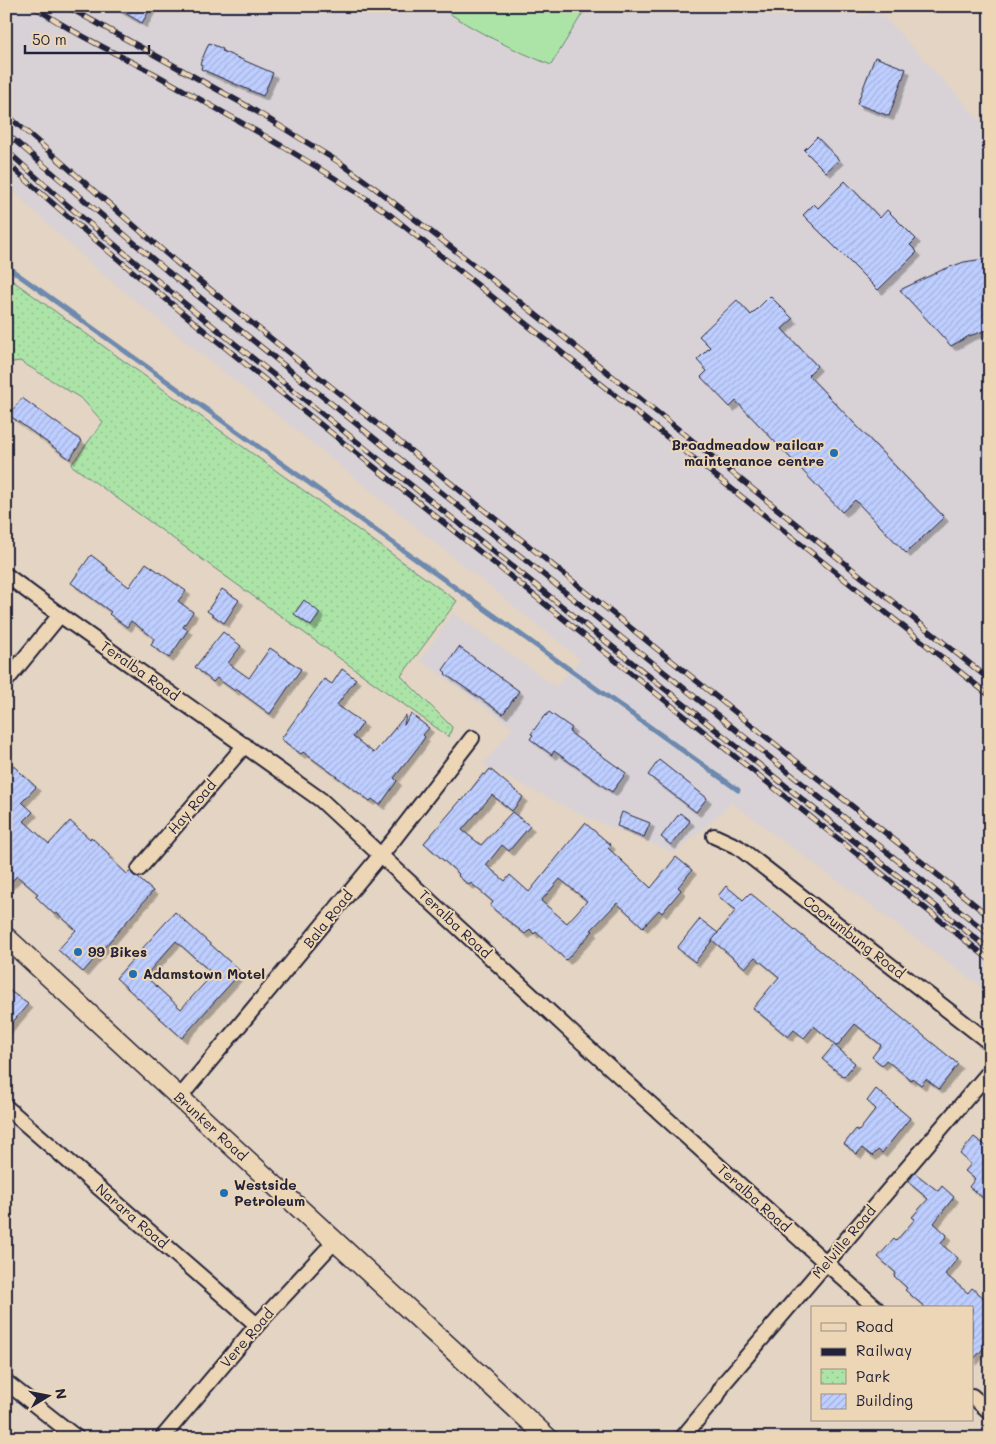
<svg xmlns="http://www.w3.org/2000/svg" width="996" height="1444" viewBox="0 0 996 1444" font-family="Mali,sans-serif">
	<defs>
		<pattern id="park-dots" width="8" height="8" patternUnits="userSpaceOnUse" patternTransform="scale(1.25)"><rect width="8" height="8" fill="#ace4a8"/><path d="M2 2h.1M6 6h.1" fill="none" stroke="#94c392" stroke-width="1.8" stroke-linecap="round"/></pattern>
		<pattern id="building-hatch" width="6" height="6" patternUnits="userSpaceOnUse" patternTransform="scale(1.25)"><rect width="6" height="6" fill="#beceff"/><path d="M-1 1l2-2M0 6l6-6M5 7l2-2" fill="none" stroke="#a3b1db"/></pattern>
		<filter id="shadow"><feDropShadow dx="4.5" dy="4.5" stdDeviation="0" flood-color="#0004"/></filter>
	</defs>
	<rect width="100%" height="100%" fill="#e3d4c4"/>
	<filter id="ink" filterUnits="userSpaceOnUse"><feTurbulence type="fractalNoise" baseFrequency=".02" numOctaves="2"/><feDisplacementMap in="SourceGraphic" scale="10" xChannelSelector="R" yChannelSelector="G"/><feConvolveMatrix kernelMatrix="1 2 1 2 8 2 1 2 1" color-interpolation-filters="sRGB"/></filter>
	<g filter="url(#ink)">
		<path fill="#d8d2d6" d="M6,6H439L459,21L518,52L551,65L587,6H849L864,18L875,7L990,131V993L732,803L675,853L587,817L483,765L513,728L420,660L453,613L556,687L580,659L101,273L6,185Z"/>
		<path fill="#ace4a8" stroke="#678372" d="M439,6H587L551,65C512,49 473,31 439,6Z"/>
		<path fill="url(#park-dots)" stroke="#678372" d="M6,276L457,601L401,676L452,727L449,737L71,465L103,422L82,399L20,361L6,363Z"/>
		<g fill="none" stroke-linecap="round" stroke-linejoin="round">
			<path stroke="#6e89ae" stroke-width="5" d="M6,266L738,790"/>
		</g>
		<g fill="url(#building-hatch)" stroke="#22223b" fill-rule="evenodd" filter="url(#shadow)">
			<path d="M113,6H152L142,23Z"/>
			<path d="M209,43L223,49L222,51L273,73L263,96L201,69L202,65L200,64Z"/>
			<path d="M875,57L906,69L889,116L857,104Z"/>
			<path d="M817,137L839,160L826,172L804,150Z"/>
			<path d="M845,181L880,218L887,210L916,239L910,245L917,252L878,290L803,215L814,204L818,208Z"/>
			<path d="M990,258V329L969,336L951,346L900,290L942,270L964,262Z"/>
			<path d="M770,296L793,319L782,329L817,366L808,375L944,517L906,553L855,500L842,512L736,401L730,407L701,377L707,371L697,360L710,347L699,336L737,300L751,315Z"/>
			<path d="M22,398L82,441L70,459L9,415Z"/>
			<path d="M91,555L108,568L107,570L129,587L146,563L186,591L178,601L193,612L183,627L188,630L169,658L151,645L154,638L131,621L127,627L109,614L111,612L71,583Z"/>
			<path d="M222,589L239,600L224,623L207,611Z"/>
			<path d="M304,600L320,613L311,626L294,614Z"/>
			<path d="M223,632L241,646L228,663L249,678L270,648L301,669L270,714L236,689L235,691L217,678L213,682L195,667Z"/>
			<path d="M459,647L519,691L503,714L445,674L446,673L443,670Z"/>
			<path d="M342,669L356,679L337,705L363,723L353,737L374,753L406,715L404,725L411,714L429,728L423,735L425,737L419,746L394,778L397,781L380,805L372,799L370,801L303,752L301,754L281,739L324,679L332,684Z"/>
			<path d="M549,712L572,728L569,732L626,773L612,792L554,751L552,755L530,739L533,735L531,734L545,715L546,716Z"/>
			<path d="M6,759L36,787L22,802L33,812L24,821L49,844L70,821L90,839L91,837L110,855L109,857L127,874L131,871L133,875L138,878L153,891L83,972L58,950L76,930L57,913L55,915L35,896L38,894L17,876L6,887Z"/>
			<path d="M659,760L707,798L696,812L648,775Z"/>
			<path d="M490,769L523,797L512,811L492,795L462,830L481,845L512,812L530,826L509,851L502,845L486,865L505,881L510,875L529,892L585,823L611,845L608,848L651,888L676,857L692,870L678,887L681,890L662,913L659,910L643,927L617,903L591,930L593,931L566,960L536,932L534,934L530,929L525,934L502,916L490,906L493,902L471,883L469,885L458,876L459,874L424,843L461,800L462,801L483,774L485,775ZM560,879L587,901L567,923L541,901Z"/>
			<path d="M622,812L650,823L644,837L617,826Z"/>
			<path d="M680,813L690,821L671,845L661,837Z"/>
			<path d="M726,886L743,900L750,893L755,897L958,1064L939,1089L926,1079L921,1085L912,1078L911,1080L886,1060L882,1065L872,1057L881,1045L855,1024L837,1046L814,1026L804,1038L794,1030L788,1037L753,1008L779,977L755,957L745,968L712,940L736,910L718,896Z"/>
			<path d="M175,912L241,972L182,1038L116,978ZM176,941L213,974L181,1009L145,976Z"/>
			<path d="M700,919L718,933L695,962L677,948Z"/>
			<path d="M6,988L28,1004L6,1030Z"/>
			<path d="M834,1045L855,1063L844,1077L822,1059Z"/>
			<path d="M876,1089L910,1118L882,1153L878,1150L872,1156L862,1148L857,1154L844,1144L856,1129L859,1131L876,1109L867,1101Z"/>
			<path d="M974,1137L990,1149V1203L969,1187L975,1179L965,1171L971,1164L960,1154Z"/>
			<path d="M915,1173L938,1191L942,1186L954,1197L934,1223L947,1235L941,1244L958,1258L945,1274L968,1293L972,1288L990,1303V1341L972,1361V1308H926L905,1290L907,1288L894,1276L896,1273L878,1257L894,1239L896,1241L915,1219L912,1217L928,1199L908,1182Z"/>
		</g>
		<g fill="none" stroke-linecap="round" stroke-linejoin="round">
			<defs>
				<g id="minor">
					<path d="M6,575L60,615L321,800L583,1043L876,1308"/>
					<path d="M6,681L60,615"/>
					<path d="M714,836L738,847L990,1043"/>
					<path d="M139,869L245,745"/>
					<path d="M180,1097L394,839L472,738"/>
					<path d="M6,1107L257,1325"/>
					<path d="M6,1382L77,1438"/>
					<path d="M972,1396L990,1412"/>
					<path d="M162,1438L257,1325L335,1241"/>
					<path d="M682,1438L717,1396L724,1383L990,1071"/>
				</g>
				<g id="secondary">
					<path id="s1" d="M6,937L548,1438"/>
				</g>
			</defs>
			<use href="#minor" stroke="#22223b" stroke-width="18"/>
			<use href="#secondary" stroke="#22223b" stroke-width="22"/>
			<use href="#minor" stroke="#ecd6b5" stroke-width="14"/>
			<use href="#secondary" stroke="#ecd6b5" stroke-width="19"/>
			<defs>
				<g id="rail">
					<path d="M33,6C71,32 113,52 153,73C233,118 313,161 389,214L990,696"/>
					<path d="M66,6L249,107L342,164L376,189L479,269L990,680"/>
					<path d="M6,114L176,262L990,917"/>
					<path d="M6,133L167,271L990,935"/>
					<path d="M6,150L65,203L183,302L990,950"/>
					<path d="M6,162C139,281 279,391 418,502C608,655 799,808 990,960"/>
				</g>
			</defs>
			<use href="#rail" stroke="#22223b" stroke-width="5.5"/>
			<use href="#rail" stroke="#ecd6b5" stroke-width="4" stroke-dasharray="11" stroke-linecap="butt"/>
		</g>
	</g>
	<g fill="#1f6fb2" stroke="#ecd6b5" stroke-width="2">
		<circle cx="834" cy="453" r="5"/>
		<circle cx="78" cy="952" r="5"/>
		<circle cx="133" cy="974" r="5"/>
		<circle cx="224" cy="1193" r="5"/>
	</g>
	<g text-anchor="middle" stroke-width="4" stroke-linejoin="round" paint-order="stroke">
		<g font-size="14" font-weight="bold" fill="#22223b" stroke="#ecd6b5" text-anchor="start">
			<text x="824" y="450" text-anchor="end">Broadmeadow railcar<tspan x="824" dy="16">maintenance centre</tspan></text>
			<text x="88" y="957">99 Bikes</text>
			<text x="143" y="979">Adamstown Motel</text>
			<text x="234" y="1190">Westside<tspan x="234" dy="16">Petroleum</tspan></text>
		</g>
		<g font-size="14" fill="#22223b" stroke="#ecd6b5">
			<text transform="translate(140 671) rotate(35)" y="5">Teralba Road</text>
			<text transform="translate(192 807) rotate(-50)" y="5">Hay Road</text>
			<text transform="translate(328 919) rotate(-51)" y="5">Bala Road</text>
			<text transform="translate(455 924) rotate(43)" y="5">Teralba Road</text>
			<text transform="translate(854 937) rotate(38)" y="5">Coorumbung Road</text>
			<text dy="5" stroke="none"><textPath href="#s1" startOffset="279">Brunker Road</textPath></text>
			<text transform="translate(754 1198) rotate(42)" y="5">Teralba Road</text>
			<text transform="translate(132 1216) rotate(41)" y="5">Narara Road</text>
			<text transform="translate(844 1242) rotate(-50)" y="5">Melville Road</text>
			<text transform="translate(247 1338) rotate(-49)" y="5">Vere Road</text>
		</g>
	</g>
	<rect width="996" height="1444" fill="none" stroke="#ecd6b5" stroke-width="25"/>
	<rect x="12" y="12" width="971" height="1419" fill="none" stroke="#22223b" stroke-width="2" filter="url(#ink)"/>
	<rect x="811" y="1306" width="162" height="115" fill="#ecd6b5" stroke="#9b8e84"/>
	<rect x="821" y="1323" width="25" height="8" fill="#ecd6b5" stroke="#9b8e84"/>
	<text x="856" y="1332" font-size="15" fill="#22223b">Road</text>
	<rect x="821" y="1348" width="25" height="8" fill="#22223b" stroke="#9b8e84"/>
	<text x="856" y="1356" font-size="15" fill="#22223b">Railway</text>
	<rect x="821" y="1369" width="25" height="15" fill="url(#park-dots)" stroke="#9b8e84"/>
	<text x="856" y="1382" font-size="15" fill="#22223b">Park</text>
	<rect x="821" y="1394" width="25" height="15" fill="url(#building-hatch)" stroke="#9b8e84"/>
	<text x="856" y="1406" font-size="15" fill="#22223b">Building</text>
	<g transform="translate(48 1396) rotate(80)" stroke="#ecd6b5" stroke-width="4" paint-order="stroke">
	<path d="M0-4L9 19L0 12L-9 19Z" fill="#22223b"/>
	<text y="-8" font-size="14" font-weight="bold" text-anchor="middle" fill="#22223b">N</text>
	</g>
	<path d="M25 45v8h124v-8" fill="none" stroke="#22223b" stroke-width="2.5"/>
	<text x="32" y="45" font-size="15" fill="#22223b" stroke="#ecd6b5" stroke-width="4" paint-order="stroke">50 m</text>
</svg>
